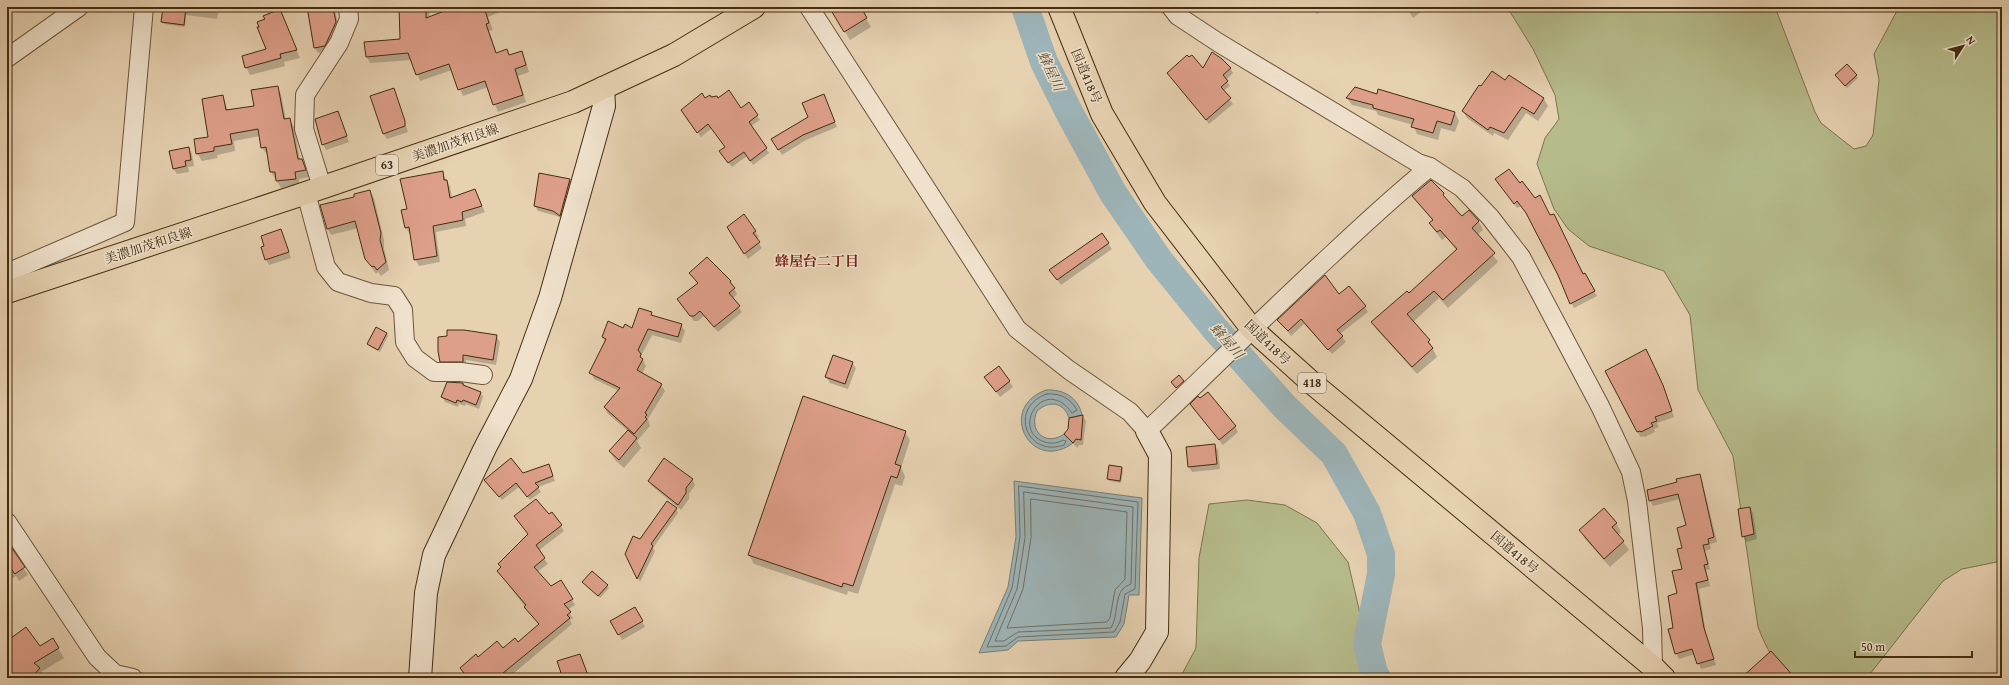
<svg xmlns="http://www.w3.org/2000/svg" width="2009" height="685" viewBox="0 0 2009 685" font-family="'Gentium Book Plus','Noto Serif JP',serif">
	<rect width="100%" height="100%" fill="#e6d1b1"/>
	<filter id="stains"><feTurbulence type="fractalNoise" baseFrequency=".005" numOctaves="4"/><feColorMatrix values="0 0 0 0 .2 0 0 0 0 .09 0 0 0 0 .02 0 0 0 .5 -.17"/></filter>
	<radialGradient id="worn" r=".72"><stop offset=".6" stop-color="#630" stop-opacity="0"/><stop offset="1" stop-color="#630" stop-opacity=".3"/></radialGradient>
	<g fill="#b6bb8b" stroke="#7d744d">
		<path d="M1507,7H1775L1815,112L1821,123L1854,149L1866,146L1873,135L1879,80L1874,54L1899,7H2002V561L1962,569L1943,581L1870,674L1863,678H1791C1774,664 1766,647 1758,627L1733,456L1698,390L1690,315L1664,271L1589,246L1568,229L1554,209L1537,164L1545,138L1559,119L1555,95L1533,49Z"/>
		<path d="M1247,500L1285,505L1317,523L1348,562L1359,609L1369,678H1180L1196,648L1199,558L1209,504Z"/>
	</g>
	<g fill="#9db4b8" stroke="#797e74">
		<path d="M1046,390C1063,389 1078,397 1082,415L1069,418C1064,402 1049,400 1037,411C1028,431 1046,447 1064,434L1073,443C1031,474 996,408 1046,390Z"/>
		<path d="M1014,481L1142,498L1139,595H1129L1124,624L1116,637L1018,641L1008,650L979,653L1008,587L1016,537Z"/>
	</g>
	<g fill="#0003">
		<path d="M164,7H219L217,19L186,15L185,27L164,24L162,22Z"/>
		<path d="M273,7H294L279,10L300,58L284,62L285,66L250,75L246,67L268,50L266,20L276,12Z"/>
		<path d="M308,7H334L339,28L327,51L318,53L315,48Z"/>
		<path d="M400,7H428L430,18L457,7H512L488,17L493,30L489,31L497,54L507,50L510,56L521,52L525,59L529,72L518,76L526,102L498,112L488,87L463,96L452,70L420,81L412,60L370,63L367,57L401,40Z"/>
		<path d="M830,7H859L871,27L850,40Z"/>
		<path d="M1149,7H1162L1164,14Z"/>
		<path d="M1311,7H1327L1317,14Z"/>
		<path d="M1406,7H1426V8L1413,18Z"/>
		<path d="M1847,66L1858,78L1847,88L1838,78Z"/>
		<path d="M1230,68L1233,73L1226,80L1230,86L1223,91L1233,104L1209,124L1168,73Z"/>
		<path d="M1509,76L1544,99L1548,106L1538,121L1526,113L1508,140L1494,133L1493,136L1467,118L1463,111L1506,82Z"/>
		<path d="M277,87L281,94L286,120L289,119L294,127L300,160L306,167L309,177L299,179V186L281,188L271,172L268,155L262,148L260,136L234,141L235,151L217,155L218,158L202,161L197,153L209,137L223,96L228,111L255,106Z"/>
		<path d="M394,89L408,132L387,139L383,133Z"/>
		<path d="M1378,90L1455,113L1459,121L1455,132L1441,128L1438,140L1417,134L1413,125L1378,115L1376,111L1352,105L1347,98L1377,95Z"/>
		<path d="M823,95L837,127L806,140L782,155L772,139L810,118Z"/>
		<path d="M710,98L757,116L760,120L751,126L769,153L753,165L747,156L732,167L723,156L726,147L712,128L701,137L685,114L705,99Z"/>
		<path d="M338,112L349,142L326,150L323,144Z"/>
		<path d="M189,148L192,154L194,166L188,167L189,172L177,174L173,168Z"/>
		<path d="M442,172L450,187L452,198L475,190L485,212L465,219L466,226L436,232L440,262L419,266L415,259L410,234L406,228L408,210Z"/>
		<path d="M540,174L570,180L573,185L563,220L557,216L538,211L535,206Z"/>
		<path d="M1520,184L1550,216L1597,296L1574,308L1529,217L1521,206L1517,208L1500,185Z"/>
		<path d="M370,191L374,198L384,240V248L389,270L381,276L378,272L376,274L366,258L358,228L331,235L327,228L355,197Z"/>
		<path d="M1443,194L1448,202L1462,218L1469,212L1479,222L1483,230L1477,235L1498,262L1448,308L1439,298L1413,322L1429,341L1437,357L1417,374L1377,330L1373,322L1408,295L1457,251L1446,237L1442,240L1435,231L1430,223L1433,221L1413,196Z"/>
		<path d="M281,230L291,258L269,265L266,259L265,246Z"/>
		<path d="M755,231L759,237L756,239L762,248L748,259L731,233Z"/>
		<path d="M1102,234L1112,249L1061,285L1054,275Z"/>
		<path d="M690,273L730,282L737,294L732,299L742,312L718,332L704,316L698,321H694L678,300L698,284Z"/>
		<path d="M1365,307L1368,312L1340,334L1346,342L1332,354L1304,324L1291,336L1279,320Z"/>
		<path d="M651,313L653,316L681,325L685,331L681,343L652,335L641,356L646,366L642,374L661,385L665,391L648,419L650,426L637,441L641,448L624,468L615,460L610,452L628,431L608,414L605,408L619,391L594,379L591,373L605,342L603,337L623,330L633,329Z"/>
		<path d="M387,333L388,336L380,352L369,346L368,344Z"/>
		<path d="M496,336L500,342L496,365L466,360V367H445L441,361Z"/>
		<path d="M1649,356L1665,391L1674,417L1657,423L1659,427L1654,429L1655,432L1645,437L1644,436L1641,437L1637,432Z"/>
		<path d="M852,363L856,368L848,389L830,383L826,377Z"/>
		<path d="M999,367L1013,387L1000,397L989,382Z"/>
		<path d="M463,384L481,393L483,397L479,409L466,404L465,406L459,404L458,407L445,402L442,397Z"/>
		<path d="M1191,405L1235,426L1238,432L1223,445Z"/>
		<path d="M1083,416L1086,421L1083,445H1079L1077,448L1065,434Z"/>
		<path d="M905,432L910,440L901,468L905,476L902,486L895,484L858,594L848,591L847,595L754,564L749,555Z"/>
		<path d="M1214,445L1218,450L1220,469L1192,472L1189,467Z"/>
		<path d="M1122,468L1123,471L1121,483L1109,481L1108,478Z"/>
		<path d="M551,470L555,481L538,487L541,492L530,500L519,487L502,500L485,480Z"/>
		<path d="M1699,475L1702,480L1717,542L1710,544L1711,549L1705,551L1710,569L1706,570L1710,586L1699,589L1706,634L1716,665L1701,669L1695,654L1679,659L1676,653L1674,628L1683,569V549L1687,526L1680,499L1653,506L1650,500L1678,482Z"/>
		<path d="M692,479L695,485L689,494V499L681,510L652,486L649,481Z"/>
		<path d="M676,508L678,513L653,548L655,551L640,582L626,554Z"/>
		<path d="M1750,508L1753,513L1757,539L1747,542L1743,536Z"/>
		<path d="M552,513L564,531L538,551L548,564L537,572L551,588L561,581L575,605L567,610L573,618L570,620L572,624L508,678H465V675L461,668L478,658L518,643L539,625L498,571L501,568L499,564Z"/>
		<path d="M1616,523L1621,532L1618,535L1629,550L1610,567L1585,539L1580,530Z"/>
		<path d="M7,542L28,575L19,581L16,576L7,582Z"/>
		<path d="M592,572L609,588L600,598L583,582Z"/>
		<path d="M635,608L645,627L622,640L612,621Z"/>
		<path d="M53,639L64,658L41,672L44,678H7V642L39,647Z"/>
	</g>
	<g fill="none" stroke-linecap="round" stroke-linejoin="round">
		<g stroke="#707064" stroke-width="1">
			<path d="M1047,394C1060,393 1070,398 1077,410L1072,413C1045,375 1011,427 1042,441C1049,444 1057,444 1063,440L1066,441L1064,445C1026,458 1008,407 1047,394Z"/>
			<path d="M1019,486L1138,502L1135,589L1125,594L1120,622L1114,632L1018,637L1006,646L987,647L1012,588L1020,537Z"/>
			<path d="M1024,492L1133,507L1131,584C1128,586 1125,586 1123,589C1115,596 1118,617 1111,628L1018,632L1004,641H995L1017,589L1025,538Z"/>
			<path d="M1031,499L1127,512L1125,579L1115,590L1110,618L1107,622L1007,628L1023,589L1031,538Z"/>
		</g>
		<path stroke="#9db4b8" stroke-width="28" d="M1025,7L1044,62L1069,112L1113,193L1159,260L1216,330L1284,406L1334,454L1367,513L1381,554V574L1367,644L1374,673L1377,678"/>
	</g>
	<g fill="#de9f8a" stroke="#442d0f">
		<path d="M163,7H186L184,25L161,22Z"/>
		<path d="M307,7H333L336,22L325,46L314,48Z"/>
		<path d="M399,7H426V18L455,7H484L489,23L486,24L496,53L507,49L509,55L522,51L526,65L515,69L523,95L493,105L485,81L458,90L449,64L416,75L408,53L366,57L364,42L400,39Z"/>
		<path d="M829,7H861L867,18L844,32Z"/>
		<path d="M280,9L297,50L280,54L281,58L245,68L242,56L266,49L257,27H259L257,22L265,19L263,16Z"/>
		<path d="M1212,52L1222,59L1231,68L1223,75L1228,81L1221,87L1231,98L1206,120L1167,73L1187,55L1189,57L1192,55L1203,68Z"/>
		<path d="M1847,64L1857,75L1845,86L1835,75Z"/>
		<path d="M1492,71L1505,80L1509,75L1544,98L1534,114L1522,107L1504,133L1490,127L1488,130L1462,111L1479,85L1481,86Z"/>
		<path d="M278,86L284,119L290,118L298,159H302L306,170L295,172L296,179L276,181L275,172H270L266,147L261,148L258,129L230,134L232,144L214,147V151L196,154L194,139L208,137L202,99L223,95L226,110L254,106L251,90Z"/>
		<path d="M1355,87L1377,94L1378,89L1455,112L1451,125L1437,121L1433,133L1411,127L1414,119L1373,108V105L1346,98Z"/>
		<path d="M394,88L405,121V126L383,134L370,96Z"/>
		<path d="M729,90L741,108L749,102L758,115L749,122L767,148L750,161L744,152L728,163L719,151L725,147L708,124L697,133L681,110L702,93L705,98L710,95L711,97L717,96L718,98Z"/>
		<path d="M824,94L835,122L803,135L778,150L771,139L808,117L802,103Z"/>
		<path d="M338,111L347,136L322,145L315,119Z"/>
		<path d="M189,147L191,160L185,161L186,166L173,169L169,151Z"/>
		<path d="M1509,169L1520,183L1522,181L1535,198L1540,195L1550,215L1554,214L1583,274L1585,273L1595,291L1570,304L1558,275L1526,213L1517,201L1514,204L1495,179Z"/>
		<path d="M443,171L444,180H447L450,198L475,189L482,206L462,212L463,220L433,226L437,256L414,260L409,227L405,228L401,210L407,209L400,179Z"/>
		<path d="M539,173L570,179L560,216L553,211L534,206Z"/>
		<path d="M1431,180L1444,193L1443,195L1459,213L1462,216L1469,210L1479,221L1472,228L1495,253L1443,300L1434,291L1407,314L1430,340L1428,342L1433,348L1412,367L1371,322L1407,291L1409,293L1457,249L1440,230L1437,232L1429,223L1433,220L1412,196Z"/>
		<path d="M370,190L381,233L380,240L386,262L377,270L374,266L372,267L365,259L355,221L327,229L320,205L354,197V194Z"/>
		<path d="M744,214L756,231L753,233L760,242L744,254L727,227Z"/>
		<path d="M281,229L289,252L265,260L261,247L264,246L261,236Z"/>
		<path d="M1102,233L1109,243L1057,280L1049,270Z"/>
		<path d="M707,257L731,281L730,282L735,288L729,293L740,306L714,327L700,311L694,316H690L677,299L698,283L689,273Z"/>
		<path d="M1325,275L1339,294L1349,286L1366,306L1337,330L1343,336L1328,350L1301,319L1288,331L1277,320Z"/>
		<path d="M639,308L652,312L651,315L682,324L678,337L648,329L638,350L641,354L640,357L643,359L637,370L662,384L645,413L647,415L645,417L647,419L634,434L604,407L620,388L589,373L606,339L602,337L608,321L623,328L625,324L632,328Z"/>
		<path d="M376,327L387,333L378,350L367,344Z"/>
		<path d="M447,330H464L497,335L493,360L463,355V362H440L438,351V337L447,336Z"/>
		<path d="M1646,349L1663,385L1672,411L1655,417L1657,421L1651,423L1653,426L1641,432L1640,431L1637,432L1605,371Z"/>
		<path d="M833,355L853,362L845,384L825,377Z"/>
		<path d="M999,366L1010,381L996,392L984,377Z"/>
		<path d="M1179,375L1184,381L1176,388L1171,382Z"/>
		<path d="M447,382L463,383V385L481,392L476,405L463,400L462,402L457,400L456,403L441,397Z"/>
		<path d="M1208,392L1236,426L1219,440L1190,404L1198,396L1200,398Z"/>
		<path d="M803,396L906,431L895,464L901,466L897,478L891,476L853,586L843,583L842,587L748,555Z"/>
		<path d="M1083,415L1081,440L1076,439L1073,443L1064,434L1068,429L1069,418Z"/>
		<path d="M628,430L637,438L619,460L609,451Z"/>
		<path d="M1215,444L1217,464L1188,467L1186,447Z"/>
		<path d="M511,458L523,473L549,464L553,476L535,483L539,487L527,497L516,483L499,497L484,480Z"/>
		<path d="M664,458L693,479L686,488V493L678,505L648,481Z"/>
		<path d="M1109,465L1122,467L1120,481L1107,479Z"/>
		<path d="M1700,474L1714,537L1708,539L1709,544L1703,545L1708,564L1704,565L1708,580L1696,583L1704,628L1714,659L1697,664L1692,649L1675,654L1668,629L1673,628L1668,596L1677,593L1672,571L1682,569L1677,549L1682,548L1677,528L1686,525L1678,494L1649,501L1647,490L1677,482L1676,479Z"/>
		<path d="M536,499L549,514L552,512L562,525L536,545L545,558L534,567L551,586L561,580L573,599L564,604L571,612L567,615L570,618L497,678H468L460,668L476,654L478,657L497,641L503,648L515,638L518,642L539,624L524,607L526,605L497,571L501,567L498,564L528,534L514,516Z"/>
		<path d="M667,501L677,508L651,544L653,546L637,579L625,554L633,536L640,539Z"/>
		<path d="M1750,507L1754,534L1742,537L1738,509Z"/>
		<path d="M1604,508L1617,523L1612,527L1624,541L1604,559L1579,530Z"/>
		<path d="M7,541L25,567L15,574L7,564Z"/>
		<path d="M592,571L608,585L598,596L582,582Z"/>
		<path d="M635,607L643,621L618,635L610,621Z"/>
		<path d="M26,627L40,646L53,638L59,648L34,663L40,668L31,678H7V641Z"/>
		<path d="M1771,651L1795,678H1741Z"/>
		<path d="M580,654L589,678H553L552,676L561,673L557,661Z"/>
	</g>
	<g fill="none" stroke-linecap="round" stroke-linejoin="round">
		<defs>
			<g id="street">
				<path d="M809,7L1017,329L1069,370L1130,412L1147,431C1208,373 1268,313 1330,256C1363,225 1395,195 1430,167"/>
				<path d="M1171,7L1178,16L1219,43L1418,163L1430,167L1462,188L1490,217L1521,257L1600,406L1631,472L1637,501L1652,628L1653,667"/>
				<path d="M7,58L79,7"/>
				<path d="M322,187L304,129L305,95L339,43L349,19L348,7"/>
				<path d="M306,193L326,267L338,282L371,293L394,296L403,310L405,342L415,358L434,372H461L483,375"/>
				<path d="M7,273L125,222L144,7"/>
				<path d="M7,522L97,657L115,674L133,678"/>
			</g>
			<g id="secondary">
				<path d="M420,678L426,593L434,555L485,448L521,379L550,298L604,106L603,88"/>
				<path d="M1126,678L1140,661L1157,632L1160,455L1147,431"/>
			</g>
			<path id="primary" d="M7,292L306,193L573,102L674,55L754,7"/>
			<path id="highway" d="M1059,7L1102,114L1155,203L1252,329L1312,383L1653,667L1664,678"/>
		</defs>
		<use href="#street" stroke="#6c5638" stroke-width="20"/>
		<use href="#secondary" stroke="#442d0f" stroke-width="24"/>
		<use href="#primary" stroke="#442d0f" stroke-width="24"/>
		<use href="#highway" stroke="#442d0f" stroke-width="24"/>
		<use href="#street" stroke="#efe1cc" stroke-width="18"/>
		<use href="#secondary" stroke="#efe1cc" stroke-width="22"/>
		<use href="#primary" stroke="#e6d1b1" stroke-width="22"/>
		<use href="#highway" stroke="#e6d1b1" stroke-width="22"/>
	</g>
	<g text-anchor="middle" stroke-width="3" stroke-linejoin="round" paint-order="stroke">
		<g fill="#efe1cc" stroke="#776348" stroke-width="1">
			<rect x="376" y="155" width="22" height="20" rx="3"/>
			<rect x="1298" y="373" width="28" height="20" rx="3"/>
		</g>
		<g font-size="12" font-weight="bold" fill="#442d0f">
			<text x="387" y="169">63</text>
			<text x="1312" y="387">418</text>
		</g>
		<g font-size="13" fill="#442d0f" stroke="#efe1cc">
			<text transform="translate(1087 76) rotate(67)" y="5">国道418号</text>
			<text transform="translate(455 142) rotate(-19)" y="5">美濃加茂和良線</text>
			<text transform="translate(148 245) rotate(-18)" y="5">美濃加茂和良線</text>
			<text transform="translate(1268 342) rotate(44)" y="5">国道418号</text>
			<text transform="translate(1515 552) rotate(40)" y="5">国道418号</text>
		</g>
		<g font-size="14" font-style="italic" fill="#564831" stroke="#efe1cc">
			<text transform="translate(1051 71) rotate(65)" y="5">蜂屋川</text>
			<text transform="translate(1227 341) rotate(49)" y="5">蜂屋川</text>
		</g>
		<g font-size="14" font-weight="bold" fill="#7a1f14" stroke="#efe1cc">
			<text x="817" y="266">蜂屋台二丁目</text>
		</g>
	</g>
	<rect width="2009" height="685" fill="none" stroke="#e6d1b1" stroke-width="24"/>
	<rect x="8" y="8" width="1993" height="669" fill="none" stroke="#442d0f" stroke-width="2"/>
	<rect x="12" y="12" width="1985" height="661" fill="none" stroke="#442d0f"/>
	<g transform="translate(1963 46) rotate(54)" stroke="#efe1cc" stroke-width="3" paint-order="stroke">
	<path d="M0-3L7 15L0 10L-7 15Z" fill="#442d0f"/>
	<text y="-6" font-size="11" font-weight="bold" text-anchor="middle" fill="#442d0f">N</text>
	</g>
	<path d="M1855 651v6h117v-6" fill="none" stroke="#442d0f" stroke-width="2"/>
	<text x="1861" y="651" font-size="12" fill="#442d0f" stroke="#efe1cc" stroke-width="3" paint-order="stroke">50 m</text>
	<rect width="100%" height="100%" filter="url(#stains)"/>
	<rect width="100%" height="100%" fill="url(#worn)"/>
</svg>
